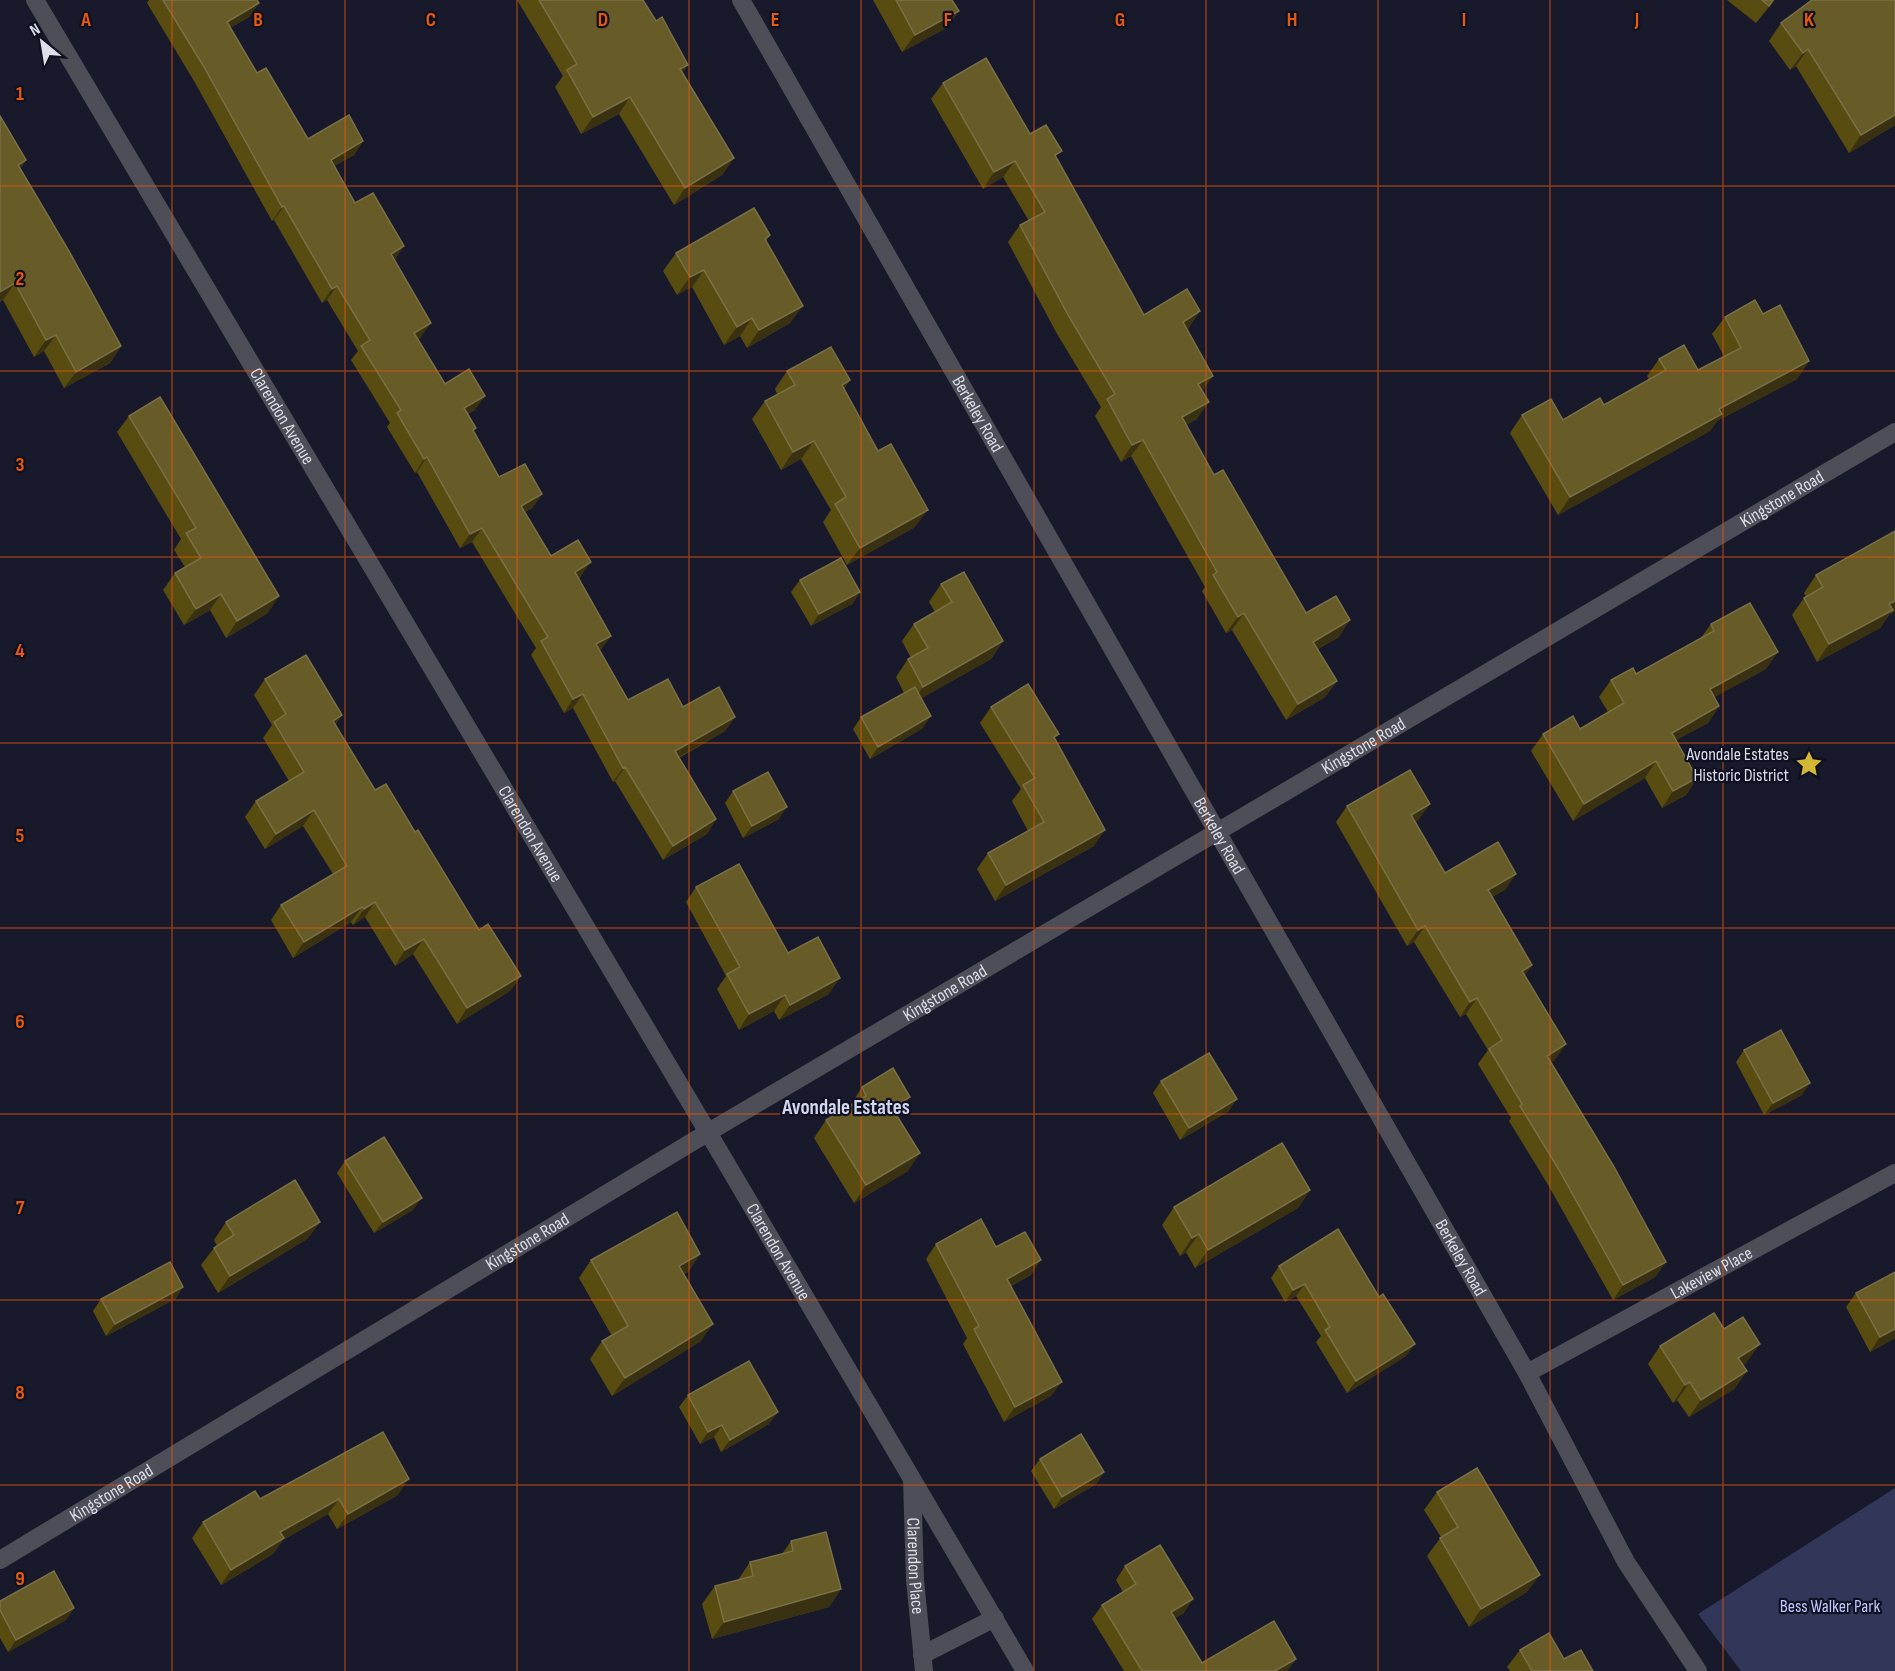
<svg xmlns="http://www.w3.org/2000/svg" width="1895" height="1671" viewBox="0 0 1895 1671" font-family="'Sofia Sans Condensed',sans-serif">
	<rect width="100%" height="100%" fill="#181a2b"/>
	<path fill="#323659" d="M1895,1488V1671H1741L1698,1614Z"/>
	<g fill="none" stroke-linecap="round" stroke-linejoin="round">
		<g stroke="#4d4e58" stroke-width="18">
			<path id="s1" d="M35,0L725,1161L1025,1671"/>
			<path id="s2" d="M741,0L1527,1373L1626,1562L1698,1671"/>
			<path id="s3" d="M1527,1373L1895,1173"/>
			<path id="s4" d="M912,1479L915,1580L924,1671"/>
			<path id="s5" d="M0,1560L707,1133L1895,432"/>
			<path d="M922,1655L995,1618"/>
		</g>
	</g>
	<g fill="#594c10">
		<path d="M149,0H257L259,3L249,17L230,28L257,73L308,139L363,141L354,155L334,166L355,203L395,260L421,337L418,339L445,384L475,410L468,414L474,431L499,477L542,494L532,508L525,512L551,556L581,576L579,578L611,636L600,650L628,700L683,707L735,717L725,731L679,758L716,819L707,834L663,860L615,781L613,782L573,708L564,713L531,655L536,648L472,542L460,548L417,472L415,473L387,427L390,423L351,360L358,351L327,300L322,303L274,220L272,221L194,81L147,3Z"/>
		<path d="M517,0H643L683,73L734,158L722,175L674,205L619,114L581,134L555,87L563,76Z"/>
		<path d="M873,0H952L959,11L946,28L902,52Z"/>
		<path d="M1727,0H1775L1756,23Z"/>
		<path d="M1781,23L1895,125L1849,153L1796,66L1790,70L1769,41Z"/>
		<path d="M943,83L1030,134L1056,159L1144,315L1189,328L1187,329L1203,391L1197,419L1186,425L1214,475L1306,613L1339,637L1318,649L1337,681L1325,697L1286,720L1232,630L1226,633L1202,591L1205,587L1131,456L1121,462L1095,416L1101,407L1056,332L1008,242L1020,225L1029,221L1003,177L983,189L931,99Z"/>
		<path d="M0,116L26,160L20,169L121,346L110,363L64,388L44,351L34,357L3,300L0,302Z"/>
		<path d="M770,235L766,241L790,323L747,348L740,336L724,345L692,287L677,295L663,271L676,253Z"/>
		<path d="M1763,314L1809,361L1797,379L1717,421L1710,431L1558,515L1510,433L1522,415L1563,420L1604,405L1649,380L1647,376L1659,359L1698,370L1724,356L1712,334L1725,317Z"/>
		<path d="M787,371L850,380L844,389L915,527L847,565L823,522L831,510L801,459L781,470L752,419L765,401L777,394L775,389Z"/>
		<path d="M129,416L268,613L226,638L210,610L184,625L163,590L175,573L185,567L174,550L181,539L117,432Z"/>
		<path d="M1816,575L1889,615L1880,628L1817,662L1792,615L1804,598L1806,597L1804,593Z"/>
		<path d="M800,580L860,592L852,604L811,626L791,592Z"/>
		<path d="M941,584L1003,641L991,659L921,698L923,728L870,759L853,729L861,717L904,693L896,677L908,659L911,658L902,641L914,624L935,612L929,602Z"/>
		<path d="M1711,624L1766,669L1714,697L1719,706L1708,723L1676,740L1697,778L1686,795L1662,808L1645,778L1573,821L1531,751L1543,734L1580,729L1608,712L1599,697L1611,680L1636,674L1700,639Z"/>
		<path d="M265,679L342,715L335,725L375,790L415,832L479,930L521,976L510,991L457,1024L413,954L395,966L365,917L353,925L351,922L293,958L271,920L281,905L333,874L303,826L265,849L245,817L256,801L289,781L263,738L272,725L254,695Z"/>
		<path d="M991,707L1055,740L1094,846L995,901L977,869L988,853L1028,831L1012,801L1021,789L980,723Z"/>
		<path d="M733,791L779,819L743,838L725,803Z"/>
		<path d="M1347,806L1419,819L1415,822L1445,873L1506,889L1492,897L1532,965L1524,976L1555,1060L1550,1063L1666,1262L1655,1277L1613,1300L1547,1183L1509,1121L1511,1118L1478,1064L1488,1050L1466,1014L1460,1017L1414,942L1407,946L1336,822Z"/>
		<path d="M696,887L788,953L829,994L779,1020L774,1011L739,1030L717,989L726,976L686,902Z"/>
		<path d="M1744,1050L1802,1095L1764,1115L1736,1062Z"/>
		<path d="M1161,1081L1229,1111L1180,1140L1153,1093Z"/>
		<path d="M862,1087L910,1097L897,1115L908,1171L854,1203L814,1138L826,1120L850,1106Z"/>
		<path d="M345,1161L413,1210L374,1233L337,1173Z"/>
		<path d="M1310,1190L1298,1208L1195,1268L1186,1252L1180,1256L1162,1225L1174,1207Z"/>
		<path d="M226,1222H320L307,1239L218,1293L201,1265L214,1248L217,1246L214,1240Z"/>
		<path d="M936,1244L996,1247L1031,1275L1011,1286L1051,1396L1004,1422L963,1344L967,1338L926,1259Z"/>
		<path d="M700,1254L688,1272L684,1274L701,1341L612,1396L590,1359L602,1341L612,1336L579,1278L591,1260Z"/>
		<path d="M1279,1266L1379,1297L1406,1356L1347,1393L1316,1342L1321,1336L1296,1296L1285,1302L1271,1278Z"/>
		<path d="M183,1287L175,1299L106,1336L93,1311L101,1299Z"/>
		<path d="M1856,1293L1895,1338L1870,1352L1846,1307Z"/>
		<path d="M1724,1329L1747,1362L1743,1365L1747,1371L1734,1389L1689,1417L1677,1400L1673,1403L1648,1364L1660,1346Z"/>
		<path d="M688,1395L769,1424L721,1452L714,1437L700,1444L679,1407Z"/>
		<path d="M1040,1459L1104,1472L1096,1484L1054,1509L1031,1471Z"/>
		<path d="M1437,1492L1527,1592L1469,1627L1427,1556L1441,1537L1424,1510Z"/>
		<path d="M398,1495L337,1529L328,1514L283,1540L273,1554L221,1585L192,1538L203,1522L260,1499Z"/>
		<path d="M791,1541L841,1589L829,1607L712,1639L702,1604L715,1586L738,1580L750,1562L782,1554Z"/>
		<path d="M1125,1566L1184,1613L1175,1618L1202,1663L1296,1659L1287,1671H1124L1092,1619L1102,1605L1123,1592L1116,1580Z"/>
		<path d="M0,1601L74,1608L66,1620L8,1652L0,1638Z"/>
		<path d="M1520,1650L1564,1659L1593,1671H1510L1507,1667Z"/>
	</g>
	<g fill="#393111">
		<path d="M1773,0H1775L1756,23L1769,6Z"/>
		<path d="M259,3L249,17L217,36L227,22Z"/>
		<path d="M959,11L946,28L902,52L915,35Z"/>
		<path d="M1808,49L1796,66L1790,70L1803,53Z"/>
		<path d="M688,65L676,82L680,69Z"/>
		<path d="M630,97L619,114L581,134L593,117Z"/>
		<path d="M1895,115V125L1849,153L1861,135Z"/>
		<path d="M363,141L354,155L321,174L331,160Z"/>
		<path d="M734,158L722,175L674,205L685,188Z"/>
		<path d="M26,160L15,177L18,165Z"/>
		<path d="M1015,161L1003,177L983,189L994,172Z"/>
		<path d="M284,206L274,220L272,221L282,207Z"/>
		<path d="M404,246L395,260L391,254Z"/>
		<path d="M704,270L692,287L677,295L690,277Z"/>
		<path d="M15,283L3,300L0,302V292Z"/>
		<path d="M337,286L327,300L322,303L332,289Z"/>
		<path d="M803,306L790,323L747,348L759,330Z"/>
		<path d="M1200,311L1189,328L1171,338L1183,322Z"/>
		<path d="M752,318L740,336L724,345L737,327Z"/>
		<path d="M431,323L421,337L404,347L414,333Z"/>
		<path d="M56,335L44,351L34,357L46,340Z"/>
		<path d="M121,346L110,363L64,388L76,372Z"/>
		<path d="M1809,361L1797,379L1717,421L1710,431L1558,515L1570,497L1719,409Z"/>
		<path d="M1213,376L1202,392L1198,384Z"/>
		<path d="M850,380L837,398L842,385Z"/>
		<path d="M485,396L475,410L454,422L464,408Z"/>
		<path d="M1209,402L1197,419L1170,434L1182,417Z"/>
		<path d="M1143,440L1131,456L1121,462L1132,445Z"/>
		<path d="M814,441L801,459L781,470L793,452Z"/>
		<path d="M427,457L417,472L415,473L424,459Z"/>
		<path d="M542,494L532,508L511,520L521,506Z"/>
		<path d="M928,510L915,527L847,565L860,548Z"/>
		<path d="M482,528L472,542L460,548L470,534Z"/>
		<path d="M591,562L581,576L565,586L575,572Z"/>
		<path d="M860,592L852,604L811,626L819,614Z"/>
		<path d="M221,594L210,610L184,625L196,609Z"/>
		<path d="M279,596L268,613L226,638L237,621Z"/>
		<path d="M1895,601V612L1889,615L1880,628L1817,662L1829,644Z"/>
		<path d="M1244,613L1232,630L1226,633L1238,617Z"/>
		<path d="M1350,620L1339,637L1302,658L1313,642Z"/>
		<path d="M611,636L601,650L587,658L596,644Z"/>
		<path d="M1003,641L991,659L910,705L923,687Z"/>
		<path d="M1778,652L1766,669L1698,706L1710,689Z"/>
		<path d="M1337,681L1325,697L1286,720L1298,704Z"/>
		<path d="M583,694L573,708L564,713L573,699Z"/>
		<path d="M1719,706L1708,723L1660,749L1672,733Z"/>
		<path d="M342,715L331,730L333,721Z"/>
		<path d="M931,716L923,728L870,759L878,747Z"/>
		<path d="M735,717L725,731L665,765L675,751Z"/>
		<path d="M1656,761L1645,778L1573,821L1584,804Z"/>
		<path d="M625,767L615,781L613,782L623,768Z"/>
		<path d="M1697,778L1686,795L1662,808L1673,791Z"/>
		<path d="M1430,804L1419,819L1401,830L1411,815Z"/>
		<path d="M787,807L779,819L743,838L752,826Z"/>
		<path d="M314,810L303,826L265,849L276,834Z"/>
		<path d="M716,819L707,834L663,860L673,846Z"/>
		<path d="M1105,830L1094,846L995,901L1006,885Z"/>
		<path d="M1516,874L1506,889L1477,905L1488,890Z"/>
		<path d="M375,902L365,917L353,925L364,909Z"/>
		<path d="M362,907L351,922L293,958L304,942Z"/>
		<path d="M1425,926L1414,942L1407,946L1418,930Z"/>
		<path d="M424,939L413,954L395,966L405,950Z"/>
		<path d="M1532,965L1521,981L1522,971Z"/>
		<path d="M521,976L510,991L457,1024L467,1008Z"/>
		<path d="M840,978L829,994L779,1020L790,1005Z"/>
		<path d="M785,995L774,1011L739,1030L749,1014Z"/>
		<path d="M1477,998L1466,1014L1460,1017L1470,1002Z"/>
		<path d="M1566,1044L1555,1060L1536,1071L1547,1056Z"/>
		<path d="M1810,1083L1802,1095L1764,1115L1773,1103Z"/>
		<path d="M910,1097L898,1114L880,1125L892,1108Z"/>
		<path d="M1237,1099L1229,1111L1180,1140L1189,1128Z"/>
		<path d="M920,1153L908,1171L854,1203L866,1185Z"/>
		<path d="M1310,1190L1298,1208L1195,1268L1208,1250Z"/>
		<path d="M422,1198L413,1210L374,1233L383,1222Z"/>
		<path d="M320,1222L307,1239L218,1293L230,1276Z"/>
		<path d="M1199,1234L1186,1252L1180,1256L1192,1238Z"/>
		<path d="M700,1254L688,1272L666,1284L679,1266Z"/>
		<path d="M1041,1260L1031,1275L997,1293L1007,1279Z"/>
		<path d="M1666,1262L1655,1277L1613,1300L1623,1285Z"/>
		<path d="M1305,1284L1296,1296L1285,1302L1293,1290Z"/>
		<path d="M183,1287L175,1299L106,1336L115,1324Z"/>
		<path d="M713,1324L701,1341L612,1396L625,1378Z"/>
		<path d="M1895,1329V1338L1870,1352L1880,1337Z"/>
		<path d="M1415,1344L1406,1356L1347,1393L1356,1381Z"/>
		<path d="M1760,1344L1747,1362L1726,1375L1738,1358Z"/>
		<path d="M1747,1371L1734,1389L1689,1417L1701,1400Z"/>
		<path d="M1062,1382L1051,1396L1004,1422L1015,1407Z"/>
		<path d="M1690,1382L1677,1400L1673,1403L1685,1385Z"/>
		<path d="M778,1412L769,1424L721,1452L730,1440Z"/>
		<path d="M722,1425L714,1437L700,1444L708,1432Z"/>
		<path d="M1104,1472L1096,1484L1054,1509L1062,1497Z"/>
		<path d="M409,1479L398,1495L337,1529L348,1514Z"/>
		<path d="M339,1499L328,1514L283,1540L273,1554L221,1585L231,1570L280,1532Z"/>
		<path d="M1540,1575L1527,1592L1469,1627L1481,1609Z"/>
		<path d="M841,1589L829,1607L712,1639L724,1622Z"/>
		<path d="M1193,1599L1184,1613L1162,1626L1171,1612Z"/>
		<path d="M74,1608L66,1620L8,1652L16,1640Z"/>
		<path d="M1296,1659L1287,1671H1275Z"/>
	</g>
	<g fill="#675c28" stroke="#797046" stroke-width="1.5">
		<path d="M163,0H257L259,3L227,22L257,73L266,68L308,139L349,115L363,141L331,160L355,203L373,193L404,246L391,254L431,323L414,333L445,384L469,369L485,396L464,408L476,428L473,430L499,477L525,464L542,494L521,506L551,556L578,540L591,562L575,572L611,636L596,644L628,700L668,679L683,707L719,687L735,717L675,751L716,819L673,846L625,767L623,768L583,694L573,699L541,641L548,637L482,528L470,534L427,457L424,459L397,413L401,410L361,346L370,340L337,286L332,289L284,206L282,207L204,67Z"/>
		<path d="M539,0H643L656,21L662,17L688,65L680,69L734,158L685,188L630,97L593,117L567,70L577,64Z"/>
		<path d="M896,0H952L959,11L915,35Z"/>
		<path d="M1762,0H1773L1769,6Z"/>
		<path d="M1812,0H1895V115L1861,135L1808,49L1803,53L1781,23Z"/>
		<path d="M986,58L1030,134L1046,125L1062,151L1055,155L1144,315L1187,289L1200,311L1183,322L1213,376L1198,384L1209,402L1182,417L1214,475L1223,470L1306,613L1336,596L1350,620L1313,642L1337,681L1298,704L1244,613L1238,617L1213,575L1217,572L1143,440L1132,445L1107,399L1115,394L1068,315L1020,225L1045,212L1015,161L994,172L943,83Z"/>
		<path d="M0,116L26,160L18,165L69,251L121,346L76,372L56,335L46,340L15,283L0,292Z"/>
		<path d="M754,208L770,235L765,239L803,306L759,330L752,318L737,327L704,270L690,277L676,253Z"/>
		<path d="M1755,300L1763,314L1780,305L1809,361L1719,409L1722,414L1570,497L1522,415L1551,399L1563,420L1600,398L1604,405L1666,370L1659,359L1684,345L1698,370L1741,348L1725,317Z"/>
		<path d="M831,347L850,380L842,385L878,451L891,444L928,510L860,548L835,504L846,497L814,441L793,452L765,401L795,385L787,371Z"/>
		<path d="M160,397L279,596L237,621L221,594L196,609L175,573L201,558L186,533L196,528L129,416Z"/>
		<path d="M1895,531V601L1889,604L1893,610L1829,644L1804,598L1823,587L1816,575Z"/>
		<path d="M841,558L860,592L819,614L800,580Z"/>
		<path d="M964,572L1003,641L923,687L908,659L928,648L914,624L952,602L941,584Z"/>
		<path d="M1750,603L1778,652L1710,689L1719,706L1672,733L1697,778L1673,791L1656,761L1584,804L1543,734L1573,716L1580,729L1624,703L1611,680L1633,668L1636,674L1714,631L1711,624Z"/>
		<path d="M306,655L342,715L333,721L375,790L386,784L415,832L418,830L479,930L488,924L521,976L467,1008L424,939L405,950L375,902L364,909L362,907L304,942L281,905L347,866L314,810L276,834L256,801L304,772L274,722L286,714L265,679Z"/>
		<path d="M1028,684L1059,734L1054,737L1105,830L1006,885L988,853L1044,822L1023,785L1035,778L991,707Z"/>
		<path d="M915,687L931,716L878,747L861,717Z"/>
		<path d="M1410,770L1430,804L1411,815L1445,873L1498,842L1516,874L1488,890L1532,965L1522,971L1566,1044L1547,1056L1613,1165L1666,1262L1623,1285L1558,1168L1520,1106L1522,1104L1489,1049L1502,1040L1477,998L1470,1002L1425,926L1418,930L1347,806Z"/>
		<path d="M768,772L787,807L752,826L733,791Z"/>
		<path d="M739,864L788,953L818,937L840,978L790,1005L785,995L749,1014L727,974L740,967L696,887Z"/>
		<path d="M1781,1030L1810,1083L1773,1103L1744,1050Z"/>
		<path d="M1209,1053L1237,1099L1189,1128L1161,1081Z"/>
		<path d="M893,1068L910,1097L892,1108L920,1153L866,1185L826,1120L866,1096L862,1087Z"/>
		<path d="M384,1137L422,1198L383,1222L345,1161Z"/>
		<path d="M1282,1143L1310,1190L1208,1250L1199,1234L1192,1238L1174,1207Z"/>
		<path d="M295,1180L320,1222L230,1276L214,1248L234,1235L226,1222Z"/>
		<path d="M677,1212L700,1254L679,1266L713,1324L625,1378L602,1341L628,1326L591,1260Z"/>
		<path d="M981,1219L996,1247L1025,1232L1041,1260L1007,1279L1062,1382L1015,1407L974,1329L979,1326L936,1244Z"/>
		<path d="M1338,1229L1379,1297L1383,1294L1415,1344L1356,1381L1325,1330L1330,1327L1305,1284L1293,1290L1279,1266Z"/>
		<path d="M170,1262L183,1287L115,1324L101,1299Z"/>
		<path d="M1895,1272V1329L1880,1337L1856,1293Z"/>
		<path d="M1714,1313L1724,1329L1743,1317L1760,1344L1738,1358L1747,1371L1701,1400L1690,1382L1685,1385L1660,1346Z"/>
		<path d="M749,1361L778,1412L730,1440L722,1425L708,1432L688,1395Z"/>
		<path d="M383,1432L409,1479L348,1514L339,1499L280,1532L284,1538L231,1570L203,1522L255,1491L260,1499Z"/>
		<path d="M1081,1434L1104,1472L1062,1497L1040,1459Z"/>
		<path d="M1477,1468L1540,1575L1481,1609L1440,1538L1458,1527L1437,1492Z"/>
		<path d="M826,1532L841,1589L724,1622L715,1586L753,1576L750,1562L793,1551L791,1541Z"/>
		<path d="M1160,1545L1193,1599L1171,1612L1202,1663L1274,1621L1296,1659L1275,1671H1142L1102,1605L1136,1584L1125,1566Z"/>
		<path d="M54,1571L74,1608L16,1640L0,1610V1601Z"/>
		<path d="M1549,1633L1564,1659L1581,1650L1593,1671H1532L1520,1650Z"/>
	</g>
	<path fill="none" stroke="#e8590c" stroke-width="1.5" stroke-opacity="0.55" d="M172,0V1671M345,0V1671M517,0V1671M689,0V1671M861,0V1671M1034,0V1671M1206,0V1671M1378,0V1671M1550,0V1671M1723,0V1671M0,186H1895M0,371H1895M0,557H1895M0,743H1895M0,928H1895M0,1114H1895M0,1300H1895M0,1485H1895"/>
	<defs>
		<symbol id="sight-bare" viewBox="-9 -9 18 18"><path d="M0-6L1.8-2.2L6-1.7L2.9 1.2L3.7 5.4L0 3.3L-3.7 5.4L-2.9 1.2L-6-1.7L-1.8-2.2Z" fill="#d3b635" stroke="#0f1122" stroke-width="2.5" paint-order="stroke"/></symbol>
	</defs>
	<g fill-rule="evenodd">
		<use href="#sight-bare" x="1790" y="745" width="38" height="38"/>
	</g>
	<g text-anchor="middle" stroke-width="4.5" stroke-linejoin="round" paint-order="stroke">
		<g font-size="18" fill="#dcdeea" stroke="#0f1122">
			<text dy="6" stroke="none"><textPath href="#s2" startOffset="477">Berkeley Road</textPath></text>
			<text dy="6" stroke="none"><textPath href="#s1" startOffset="484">Clarendon Avenue</textPath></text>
			<text dy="6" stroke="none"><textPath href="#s5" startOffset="2074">Kingstone Road</textPath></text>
			<text dy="6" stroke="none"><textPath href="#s5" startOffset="1588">Kingstone Road</textPath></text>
			<text dy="6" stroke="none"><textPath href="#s1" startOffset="970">Clarendon Avenue</textPath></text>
			<text dy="6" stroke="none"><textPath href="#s2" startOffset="963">Berkeley Road</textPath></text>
			<text dy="6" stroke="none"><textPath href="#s5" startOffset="1102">Kingstone Road</textPath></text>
			<text dy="6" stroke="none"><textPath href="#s5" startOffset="616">Kingstone Road</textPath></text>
			<text dy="6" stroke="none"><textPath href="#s1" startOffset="1456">Clarendon Avenue</textPath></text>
			<text dy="6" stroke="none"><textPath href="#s2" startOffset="1449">Berkeley Road</textPath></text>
			<text dy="6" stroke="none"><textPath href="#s3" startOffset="210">Lakeview Place</textPath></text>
			<text dy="6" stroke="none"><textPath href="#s5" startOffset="130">Kingstone Road</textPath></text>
			<text dy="6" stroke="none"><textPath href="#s4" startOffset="87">Clarendon Place</textPath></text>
		</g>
		<g font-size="18" fill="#dcdeea" stroke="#0f1122" text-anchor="end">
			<text x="1789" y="760">Avondale Estates<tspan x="1789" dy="21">Historic District</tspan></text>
		</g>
		<g font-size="18" fill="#bec6fd" stroke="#0f1122">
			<text x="1830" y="1612">Bess Walker Park</text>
		</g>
		<g font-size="21" font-weight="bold" fill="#d2d6ef" stroke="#0f1122">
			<text x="846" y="1114">Avondale Estates</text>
		</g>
	</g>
	<g font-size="20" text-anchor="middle" font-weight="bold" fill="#e8590c" stroke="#0f1122" stroke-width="4.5" stroke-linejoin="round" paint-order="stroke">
		<text x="86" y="26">A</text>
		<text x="258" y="26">B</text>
		<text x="431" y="26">C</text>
		<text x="603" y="26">D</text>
		<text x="775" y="26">E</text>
		<text x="948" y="26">F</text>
		<text x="1120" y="26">G</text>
		<text x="1292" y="26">H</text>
		<text x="1464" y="26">I</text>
		<text x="1637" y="26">J</text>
		<text x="1809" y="26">K</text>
		<text x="20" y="100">1</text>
		<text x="20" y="285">2</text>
		<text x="20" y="471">3</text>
		<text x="20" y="657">4</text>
		<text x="20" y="842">5</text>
		<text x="20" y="1028">6</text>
		<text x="20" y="1214">7</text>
		<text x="20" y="1399">8</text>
		<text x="20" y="1585">9</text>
	</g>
	<g transform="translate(42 42) rotate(330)" stroke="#0f1122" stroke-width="4.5" paint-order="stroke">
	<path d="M0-4.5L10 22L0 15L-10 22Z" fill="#dcdeea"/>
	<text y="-9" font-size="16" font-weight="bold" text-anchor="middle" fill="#dcdeea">N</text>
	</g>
</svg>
